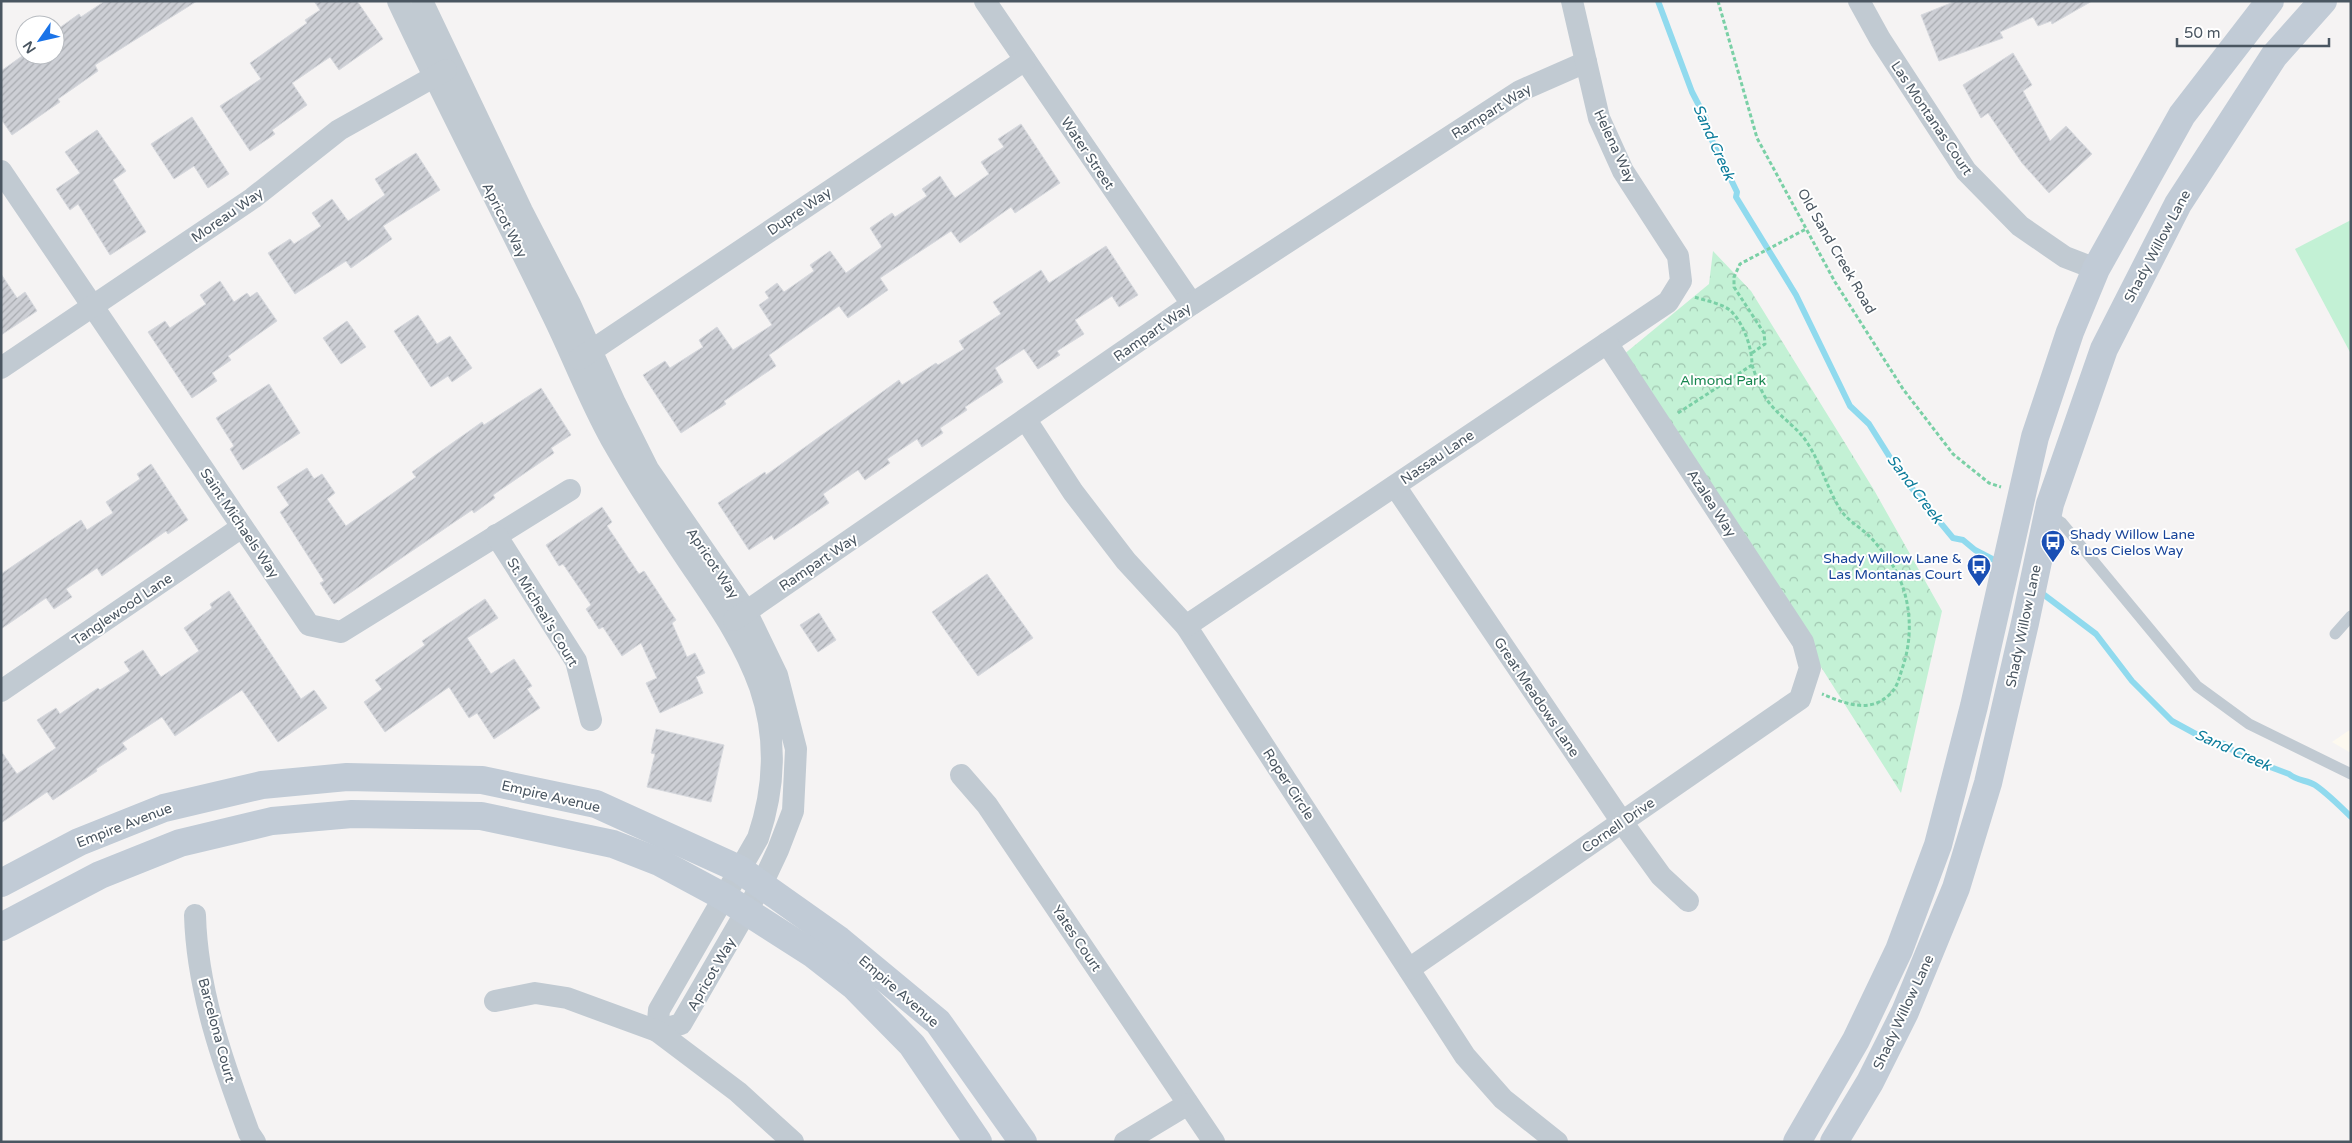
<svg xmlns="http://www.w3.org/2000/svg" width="2352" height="1143" viewBox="0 0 2352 1143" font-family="'Varela Round',sans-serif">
	<defs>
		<pattern id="forest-crowns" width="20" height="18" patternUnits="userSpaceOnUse" patternTransform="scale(1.25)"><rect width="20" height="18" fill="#c3f1d5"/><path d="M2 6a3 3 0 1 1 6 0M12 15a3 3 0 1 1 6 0" fill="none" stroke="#a0c6b0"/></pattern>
		<pattern id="building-hatch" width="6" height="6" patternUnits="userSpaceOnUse" patternTransform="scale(1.25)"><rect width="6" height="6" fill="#cdcfd5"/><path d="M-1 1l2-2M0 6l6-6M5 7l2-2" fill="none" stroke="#a8abb0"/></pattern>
	</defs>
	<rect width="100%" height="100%" fill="#f5f3f3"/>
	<path fill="#fdf9ef" d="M2351,729V753L2332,742Z"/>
	<path fill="#c3f1d5" d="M2351,220V354L2295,249Z"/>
	<path fill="url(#forest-crowns)" d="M1713,251L1751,291L1874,490L1942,611L1901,793L1623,355L1709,284Z"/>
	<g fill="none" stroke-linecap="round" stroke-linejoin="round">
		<g stroke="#90daee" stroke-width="6">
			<path d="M1658,1L1692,92L1706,119L1704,124L1737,192L1736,197L1796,295L1850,406L1869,424L1901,475L1953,538L1963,540L1975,550L2000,563"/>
			<path d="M2039,591L2096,634L2132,681L2172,721L2205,739L2224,744L2241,756L2289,774C2297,781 2307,780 2315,785C2328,794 2339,805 2351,817"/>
		</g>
	</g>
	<g fill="url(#building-hatch)" stroke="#d7d9de">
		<path d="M105,1H197L95,65L98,71L58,99L60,102L12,135L1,119V71L25,54L55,55V31L79,14L81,17Z"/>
		<path d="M314,1H357L383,39L339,70L330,57L292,83L307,105L272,130L275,134L250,151L220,106L261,79L250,63L307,23L305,20L320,10Z"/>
		<path d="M1956,1H2092L2052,24L2051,21L2038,26L2033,17L2000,32L2003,38L1939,61L1921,15Z"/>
		<path d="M2013,53L2032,85L2023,91L2050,141L2066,126L2092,154L2049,193L2022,163L1988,113L1981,118L1963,85Z"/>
		<path d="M192,117L229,174L208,188L194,166L174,179L151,144Z"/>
		<path d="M1021,124L1060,183L1015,213L1011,207L960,243L951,231L880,278L888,290L848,318L839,306L769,355L776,366L724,401L726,404L681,433L643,375L665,361L670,368L703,347L699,340L717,327L733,350L772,325L759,305L769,298L765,292L777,283L784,292L814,271L810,265L830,251L846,273L882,247L870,228L892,213L895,217L927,196L922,189L940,176L955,198L989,174L981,162L1004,147L998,139Z"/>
		<path d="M97,130L126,171L113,180L146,232L110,255L78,204L70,210L56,189L80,173L65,152Z"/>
		<path d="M416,153L440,190L383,226L392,239L351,268L346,261L295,294L268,253L290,239L294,244L321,226L312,213L332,199L348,221L385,195L375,179Z"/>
		<path d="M1106,246L1138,295L1119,307L1112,296L1075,320L1084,334L1057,351L1060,355L1038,369L1024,349L995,368L1003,382L965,407L967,410L940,428L943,433L922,447L917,439L887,459L890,463L865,480L858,470L823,494L829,503L774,540L772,535L749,550L718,503L765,472L766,475L899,380L902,385L936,363L938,365L964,349L959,341L1001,314L993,302L1041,270L1049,283Z"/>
		<path d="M1,274L17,298L25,292L37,311L1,335Z"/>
		<path d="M220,281L234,302L247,293L250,297L257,292L277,321L228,356L231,360L212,373L217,381L192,398L148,332L165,321L170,328L206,304L200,295Z"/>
		<path d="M418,315L437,344L450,336L472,368L452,382L448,376L431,387L394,331Z"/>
		<path d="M347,321L366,347L341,364L323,338Z"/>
		<path d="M269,384L300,433L243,470L230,449L234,446L216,418Z"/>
		<path d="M541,388L571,435L551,448L554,453L493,495L495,498L474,513L472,510L334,604L320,583L324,581L280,512L289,505L277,487L307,468L314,479L322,474L335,493L327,499L346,526L416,477L412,472L434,456L482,422L484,425Z"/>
		<path d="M151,464L188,520L168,534L166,531L102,576L97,568L66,589L72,597L54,609L46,598L1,629V574L81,520L87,530L113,513L106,502L140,479L137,474Z"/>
		<path d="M602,507L612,522L607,526L639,574L644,571L676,620L672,623L687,657L695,653L705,673L696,677L703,693L660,713L646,683L657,678L641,643L622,656L603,627L599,629L586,609L591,605L563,564L559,566L546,545Z"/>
		<path d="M987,574L1033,638L978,676L932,612Z"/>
		<path d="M229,591L301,699L314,690L327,708L278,742L242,690L175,736L162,717L122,743L127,749L96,769L97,771L53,800L47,792L1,823V751L17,774L56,748L37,720L56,708L60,714L98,688L100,690L130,671L124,662L143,650L161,677L199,651L184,628L212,608L210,604Z"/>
		<path d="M485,599L498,618L467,638L491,674L514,659L532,686L527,689L540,708L494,739L477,713L469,718L449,687L385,732L364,702L382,689L375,680L425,645L422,641Z"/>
		<path d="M819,613L836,640L818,652L800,625Z"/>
		<path d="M656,729L724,745L711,802L647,787L655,754L651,753Z"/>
	</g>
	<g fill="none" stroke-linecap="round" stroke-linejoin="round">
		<g stroke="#7ad0a6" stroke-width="3" stroke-dasharray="4 2.5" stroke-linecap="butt">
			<path d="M1718,1L1757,138L1835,282L1903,389L1953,454L1989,483L2001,487"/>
			<path d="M1752,353L1765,344L1764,333L1734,287V277L1740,264L1806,229"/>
			<path d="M1752,365C1756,376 1760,390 1767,400C1779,417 1797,426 1808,444C1821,464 1827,488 1840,509C1846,519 1858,526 1867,534C1874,540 1881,550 1887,557C1911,589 1915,633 1902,669C1899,679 1897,688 1889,695C1869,714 1844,703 1822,694"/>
			<path d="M1678,413L1752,365C1752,348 1744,324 1731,311C1723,304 1704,300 1694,297"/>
		</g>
		<g stroke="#c1cad2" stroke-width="11">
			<path d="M2048,514L2062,523L2197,686L2249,724L2351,774"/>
			<path d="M2335,634L2351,616"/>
		</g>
		<g stroke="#c1cad2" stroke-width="22">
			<path d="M398,1C447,106 501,208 551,312C572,354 588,398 611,439C635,481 661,521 688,561C715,601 744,641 760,687C777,737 775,788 758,838L659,1010L657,1031L681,1024L762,884L778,850L793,811L796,749L777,675L746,611L648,469L615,403L570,304L522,211L422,1"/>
			<path d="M985,1L1192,304"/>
			<path d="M1859,1L1880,39L1966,171L2020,226L2065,257L2096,269"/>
			<path d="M1,171L309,625L341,632L570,490"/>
			<path d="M579,359L1025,60"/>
			<path d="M1,368L253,198L339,130L446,70"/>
			<path d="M1026,420L1073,492L1126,561L1186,626L1465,1056L1503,1099L1557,1142"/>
			<path d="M1395,486L1622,822L1661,876L1688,901"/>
			<path d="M496,535L576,661L591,720"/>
			<path d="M734,620L1192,304L1520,91L1586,62"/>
			<path d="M1186,626L1668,302L1681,281L1678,256L1623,171L1599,118L1572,1"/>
			<path d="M1,691L242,527"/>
			<path d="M961,775L987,805L1214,1142"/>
			<path d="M195,915C197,990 223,1063 249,1133L255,1142"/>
			<path d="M1409,969L1800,699L1810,668L1803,642L1607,343"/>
			<path d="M495,1001L535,993L567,998L657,1031L738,1092L793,1142"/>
			<path d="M1125,1142L1188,1104"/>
		</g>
		<g stroke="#c1cbd6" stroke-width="28">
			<path d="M1,883L79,842L164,808L262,785L347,777L482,780L596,804L739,869L839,940L938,1022L1023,1142"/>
			<path d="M1,927L100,875L180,843L272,821L352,814L481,816L613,844L659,862L724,897L813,954L854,986L912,1045L978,1142"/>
			<path d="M1797,1142L1856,1040L1899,950L1938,845L1974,706L2035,437L2070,332L2096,269L2182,115L2270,1"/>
			<path d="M1834,1142L1870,1082L1905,1012L1956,888L1988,783L2025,623L2050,504L2104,349L2178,204L2274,56L2323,1"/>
		</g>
	</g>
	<defs>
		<symbol id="bus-pin" viewBox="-11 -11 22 30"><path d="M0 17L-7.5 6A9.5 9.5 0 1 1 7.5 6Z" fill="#1a4fb4" stroke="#fff"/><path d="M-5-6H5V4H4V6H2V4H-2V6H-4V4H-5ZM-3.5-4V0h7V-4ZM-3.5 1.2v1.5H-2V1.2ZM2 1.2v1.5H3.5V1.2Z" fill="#fff"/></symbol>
	</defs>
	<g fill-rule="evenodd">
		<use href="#bus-pin" x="2039" y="528" width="28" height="38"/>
		<use href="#bus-pin" x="1965" y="552" width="28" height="38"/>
	</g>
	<g text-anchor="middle" stroke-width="4" stroke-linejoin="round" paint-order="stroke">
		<g font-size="14" fill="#4a5661" stroke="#fff">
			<text transform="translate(1491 111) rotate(-32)" y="5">Rampart Way</text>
			<text transform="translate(1932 118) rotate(56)" y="5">Las Montanas Court</text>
			<text transform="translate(1615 146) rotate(65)" y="5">Helena Way</text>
			<text transform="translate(1088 153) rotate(56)" y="5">Water Street</text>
			<text transform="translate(799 211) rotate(-34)" y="5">Dupre Way</text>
			<text transform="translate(227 215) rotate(-35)" y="5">Moreau Way</text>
			<text transform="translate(505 220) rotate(63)" y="5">Apricot Way</text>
			<text transform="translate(2157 246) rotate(-62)" y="5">Shady Willow Lane</text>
			<text transform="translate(1837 251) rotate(60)" y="5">Old Sand Creek Road</text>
			<text transform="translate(1152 332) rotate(-35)" y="5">Rampart Way</text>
			<text transform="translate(1437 457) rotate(-34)" y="5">Nassau Lane</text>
			<text transform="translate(1712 503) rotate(57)" y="5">Azalea Way</text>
			<text transform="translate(240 523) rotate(56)" y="5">Saint Michaels Way</text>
			<text transform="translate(818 562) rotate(-34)" y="5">Rampart Way</text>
			<text transform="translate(713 563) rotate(56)" y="5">Apricot Way</text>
			<text transform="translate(122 609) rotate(-34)" y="5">Tanglewood Lane</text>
			<text transform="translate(543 612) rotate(59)" y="5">St. Micheal's Court</text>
			<text transform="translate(2023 626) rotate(-78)" y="5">Shady Willow Lane</text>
			<text transform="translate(1537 697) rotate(56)" y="5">Great Meadows Lane</text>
			<text transform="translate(1289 784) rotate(57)" y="5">Roper Circle</text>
			<text transform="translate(551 796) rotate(13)" y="5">Empire Avenue</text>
			<text transform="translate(124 825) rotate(-21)" y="5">Empire Avenue</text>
			<text transform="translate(1618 825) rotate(-35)" y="5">Cornell Drive</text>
			<text transform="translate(1077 938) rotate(56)" y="5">Yates Court</text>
			<text transform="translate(711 974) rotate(-60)" y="5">Apricot Way</text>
			<text transform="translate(899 991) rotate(41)" y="5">Empire Avenue</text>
			<text transform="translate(1903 1012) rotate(-65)" y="5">Shady Willow Lane</text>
			<text transform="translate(217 1030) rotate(75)" y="5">Barcelona Court</text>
		</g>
		<g font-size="14" fill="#17864f" stroke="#fff">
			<text x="1723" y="385">Almond Park</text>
		</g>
		<g font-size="14" fill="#164399" stroke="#fff" text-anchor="start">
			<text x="2070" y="539">Shady Willow Lane<tspan x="2070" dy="16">&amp; Los Cielos Way</tspan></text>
			<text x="1962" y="563" text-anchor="end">Shady Willow Lane &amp;<tspan x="1962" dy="16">Las Montanas Court</tspan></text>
		</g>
		<g font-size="15" font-style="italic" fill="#0c7c9b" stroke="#fff">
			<text transform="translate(1714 142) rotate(66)" y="5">Sand Creek</text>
			<text transform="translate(1915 489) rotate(53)" y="5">Sand Creek</text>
			<text transform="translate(2233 750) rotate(24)" y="5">Sand Creek</text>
		</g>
	</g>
	<rect width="2352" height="1143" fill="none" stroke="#4a5661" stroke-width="5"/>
	<g transform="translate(40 40) rotate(236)"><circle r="24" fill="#ffffff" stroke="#b7bbc0"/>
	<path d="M0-4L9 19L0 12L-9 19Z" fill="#1a73e8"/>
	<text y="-8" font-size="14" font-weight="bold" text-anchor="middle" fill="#4a5661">N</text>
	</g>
	<path d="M2177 38v8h152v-8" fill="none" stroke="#4a5661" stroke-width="2.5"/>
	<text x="2184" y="38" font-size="15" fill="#4a5661" stroke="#ffffff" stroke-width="4" paint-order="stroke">50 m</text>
</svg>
